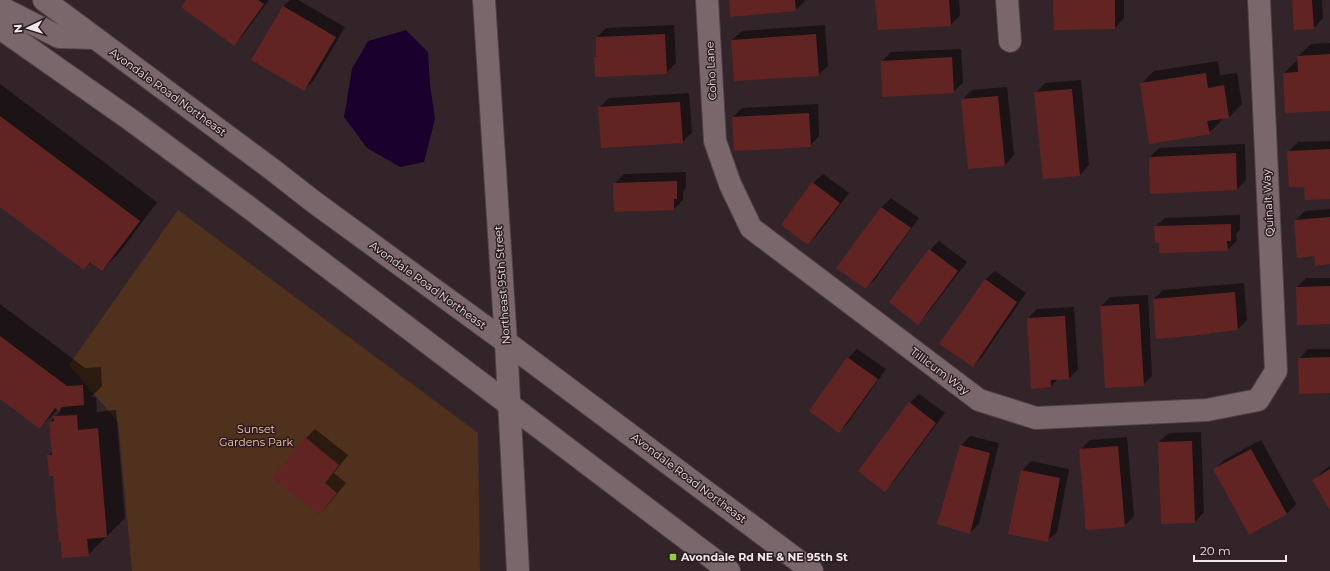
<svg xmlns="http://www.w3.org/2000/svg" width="1330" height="571" viewBox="0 0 1330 571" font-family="Montserrat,sans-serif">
	<rect width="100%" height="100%" fill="#332429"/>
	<path fill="#50311e" d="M178,210L478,433L480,571H132L118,422L69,365Z"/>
	<path fill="#1a002d" d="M406,30L428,52L430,84L435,119L424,162L400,167L367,148L344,117L352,69L368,41Z"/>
	<g fill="#0007">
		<path d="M187,0H269L243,35L234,44Z"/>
		<path d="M290,0H298L345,27L314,80L304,89L283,6Z"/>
		<path d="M730,0H805V1L796,10L731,16Z"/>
		<path d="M876,0H959L960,15L951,25Z"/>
		<path d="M1054,0H1124V18L1115,28Z"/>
		<path d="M1293,0H1322L1323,18L1314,28Z"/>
		<path d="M674,25L676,63L666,73L595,58L597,55V37L606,28Z"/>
		<path d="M825,25L828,66L818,75L732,40L742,31Z"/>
		<path d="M1330,43V110L1284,73L1297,60L1298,56L1311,44Z"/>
		<path d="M961,49L963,83L953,92L882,61L891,52Z"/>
		<path d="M1218,61L1220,75L1237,73L1242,104L1229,117L1222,118V120L1209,133L1141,84L1154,71Z"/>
		<path d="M1081,80L1089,165L1080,175L1036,93L1045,83Z"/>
		<path d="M0,84L157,202L120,252L102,270L91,262L84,269L0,205Z"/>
		<path d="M1007,87L1014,155L1005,165L969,168L962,100L972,90Z"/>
		<path d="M689,93L692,132L683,142L599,108L609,98Z"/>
		<path d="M818,104L819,136L810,146L733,117L742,108Z"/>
		<path d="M1330,141V198L1305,186L1288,152L1298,142Z"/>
		<path d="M1245,144L1246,180L1237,189L1150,157L1159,148Z"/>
		<path d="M686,172V188L683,192V200L674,209L614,184L624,174Z"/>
		<path d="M823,174L849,193L817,235L808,244L813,183Z"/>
		<path d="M891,198L919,218L875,279L866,288L838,268L882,207Z"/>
		<path d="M1330,209V263L1315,255L1295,221L1305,211Z"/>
		<path d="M1240,215V230L1236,234L1237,241L1227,250L1160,242L1155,227L1165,218Z"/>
		<path d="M939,241L967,262L927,314L918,323L930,250Z"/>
		<path d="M995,271L1026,293L982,357L973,366L985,280Z"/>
		<path d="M1306,278H1330V323L1297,287Z"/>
		<path d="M1244,283L1247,320L1238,329L1211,332L1154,299L1163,290Z"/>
		<path d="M1148,295L1152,376L1143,385L1101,306L1110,297Z"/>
		<path d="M0,304L85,368L101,367L102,386L91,397H96L97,412L116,410L125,518L88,555L54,474L48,456L53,451L50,422L61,411L58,409L40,428L0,398Z"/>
		<path d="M1074,307L1078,369L1069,378L1058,379L1051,386L1028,318L1037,309Z"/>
		<path d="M857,349L886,369L848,423L839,432L848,358Z"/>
		<path d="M1308,349H1330V392L1299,359Z"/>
		<path d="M919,394L945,413L894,481L885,490L910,403Z"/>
		<path d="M315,429L348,455L334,473L346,483L328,505L319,514L306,438Z"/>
		<path d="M1201,432L1204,512L1195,522L1159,442L1169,433Z"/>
		<path d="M970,436L999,443L979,524L970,533L961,446Z"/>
		<path d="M1127,437L1134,516L1124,526L1080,450L1090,440Z"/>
		<path d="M1261,440L1296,504L1287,514L1215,469L1224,460Z"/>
		<path d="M1031,461L1069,469L1057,532L1047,541L1022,471Z"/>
		<path d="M1330,466V508L1314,480L1323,471Z"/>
	</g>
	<g fill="#622422">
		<path d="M186,0H258L264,4L234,46L181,7Z"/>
		<path d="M729,0H795L796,11L730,17Z"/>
		<path d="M875,0H949L951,26L878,30Z"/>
		<path d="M1053,0H1115V29L1054,30Z"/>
		<path d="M1292,0H1312L1314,29L1294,30Z"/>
		<path d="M283,6L336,37L304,91L251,60Z"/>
		<path d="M665,34L667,74L595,77L594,57H596V37Z"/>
		<path d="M816,34L819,76L734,81L731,40Z"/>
		<path d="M1330,54V111L1285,113L1283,73L1298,72L1297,56Z"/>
		<path d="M952,57L954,93L882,97L881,61Z"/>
		<path d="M1206,73L1208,88L1224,85L1229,118L1207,121L1210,134L1149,144L1140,83Z"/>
		<path d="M1072,89L1080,176L1043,179L1034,92Z"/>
		<path d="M998,96L1005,166L968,169L961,99Z"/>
		<path d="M680,102L683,143L601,148L598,107Z"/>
		<path d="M809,113L811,147L734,151L732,117Z"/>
		<path d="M0,116L140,221L102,271L90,262L84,270L0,207Z"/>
		<path d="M1330,149V199L1305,200L1304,187H1289L1287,151Z"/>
		<path d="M1236,153L1237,190L1150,194L1149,157Z"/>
		<path d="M677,181V199H674V210L614,212L613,183Z"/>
		<path d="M812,182L840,203L808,245L781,225Z"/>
		<path d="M881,207L911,228L866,289L836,268Z"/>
		<path d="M1330,217V264L1315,266L1314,256L1297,258L1294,220Z"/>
		<path d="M1231,224V241H1227L1228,251L1159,253V243H1155L1154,226Z"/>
		<path d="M929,249L958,271L918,325L889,302Z"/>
		<path d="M985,279L1017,302L973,367L939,344Z"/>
		<path d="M1330,286V324L1297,325L1296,287Z"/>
		<path d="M1235,292L1238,330L1210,333V334L1156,339L1153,299Z"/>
		<path d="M1139,304L1144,386L1105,388L1100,306Z"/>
		<path d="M1065,316L1069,379L1051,380V387L1031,389L1027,318Z"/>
		<path d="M0,336L67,386L83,385L84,405L62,407L59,411L55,408L40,429L0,399Z"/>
		<path d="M847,357L878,379L839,433L809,411Z"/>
		<path d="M1330,357V393L1299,394L1298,358Z"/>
		<path d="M909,402L936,423L885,492L858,471Z"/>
		<path d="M77,415L78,430L98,428L107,537L87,539L89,556L62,558L61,542H59L53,476H49L47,455H52L49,422L54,421L53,416Z"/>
		<path d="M305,437L339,465L325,483L337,493L319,515L272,478Z"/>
		<path d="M1192,441L1195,523L1161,524L1158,442Z"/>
		<path d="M960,445L990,453L970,534L937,524Z"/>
		<path d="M1118,446L1125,527L1086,530L1079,449Z"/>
		<path d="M1251,449L1287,514L1249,535L1213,469Z"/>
		<path d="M1330,469V510L1312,480Z"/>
		<path d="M1021,470L1060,478L1048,542L1008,534Z"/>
	</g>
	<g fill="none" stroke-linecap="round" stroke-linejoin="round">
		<defs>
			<g id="minor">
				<path d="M484,0L506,342L518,571"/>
				<path d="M707,0L715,141L730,184L751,228L979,400L1036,418L1207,410L1258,400L1276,371L1259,0"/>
				<path d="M1007,0L1010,41"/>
			</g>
			<g id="secondary">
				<path d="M44,0L273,170L314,202L506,342L812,571"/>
				<path d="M0,7L59,37L95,38"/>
				<path d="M0,28L131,120L247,206L729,571"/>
			</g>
		</defs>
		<use href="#minor" stroke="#4f4146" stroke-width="24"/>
		<use href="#secondary" stroke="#4f4146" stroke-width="24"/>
		<use href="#minor" stroke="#79676c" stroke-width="22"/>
		<use href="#secondary" stroke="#79676c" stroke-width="22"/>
	</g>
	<rect fill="#93cc3d" stroke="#291b1f" stroke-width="1.5" x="669" y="553" width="8" height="8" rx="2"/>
	<g text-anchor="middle" stroke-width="3" stroke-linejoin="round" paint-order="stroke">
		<g font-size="11" fill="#f2e7ea" stroke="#291b1f">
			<text transform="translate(711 71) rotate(-93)" y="4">Coho Lane</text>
			<text transform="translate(168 92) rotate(36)" y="4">Avondale Road Northeast</text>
			<text transform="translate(1268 203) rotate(-93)" y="4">Quinalt Way</text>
			<text transform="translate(428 285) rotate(36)" y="4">Avondale Road Northeast</text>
			<text transform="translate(502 285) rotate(-94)" y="4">Northeast 95th Street</text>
			<text transform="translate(940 371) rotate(37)" y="4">Tillicum Way</text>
			<text transform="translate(689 478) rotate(37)" y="4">Avondale Road Northeast</text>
		</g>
		<g font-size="11" fill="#ffcaac" stroke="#291b1f">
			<text x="256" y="433">Sunset<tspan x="256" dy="13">Gardens Park</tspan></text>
		</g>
		<g font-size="11" font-weight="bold" fill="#f2e7ea" stroke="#291b1f" text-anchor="start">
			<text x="681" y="561">Avondale Rd NE &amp; NE 95th St</text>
		</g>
	</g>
	<g transform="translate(28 28) rotate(266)" stroke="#291b1f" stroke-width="3" paint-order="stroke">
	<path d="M0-3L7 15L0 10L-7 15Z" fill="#f2e7ea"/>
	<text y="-6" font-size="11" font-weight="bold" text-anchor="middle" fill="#f2e7ea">N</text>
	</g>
	<path d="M1194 555v6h92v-6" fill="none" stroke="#f2e7ea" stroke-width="2"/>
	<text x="1200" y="555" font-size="12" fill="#f2e7ea" stroke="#291b1f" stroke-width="3" paint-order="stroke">20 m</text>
</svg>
